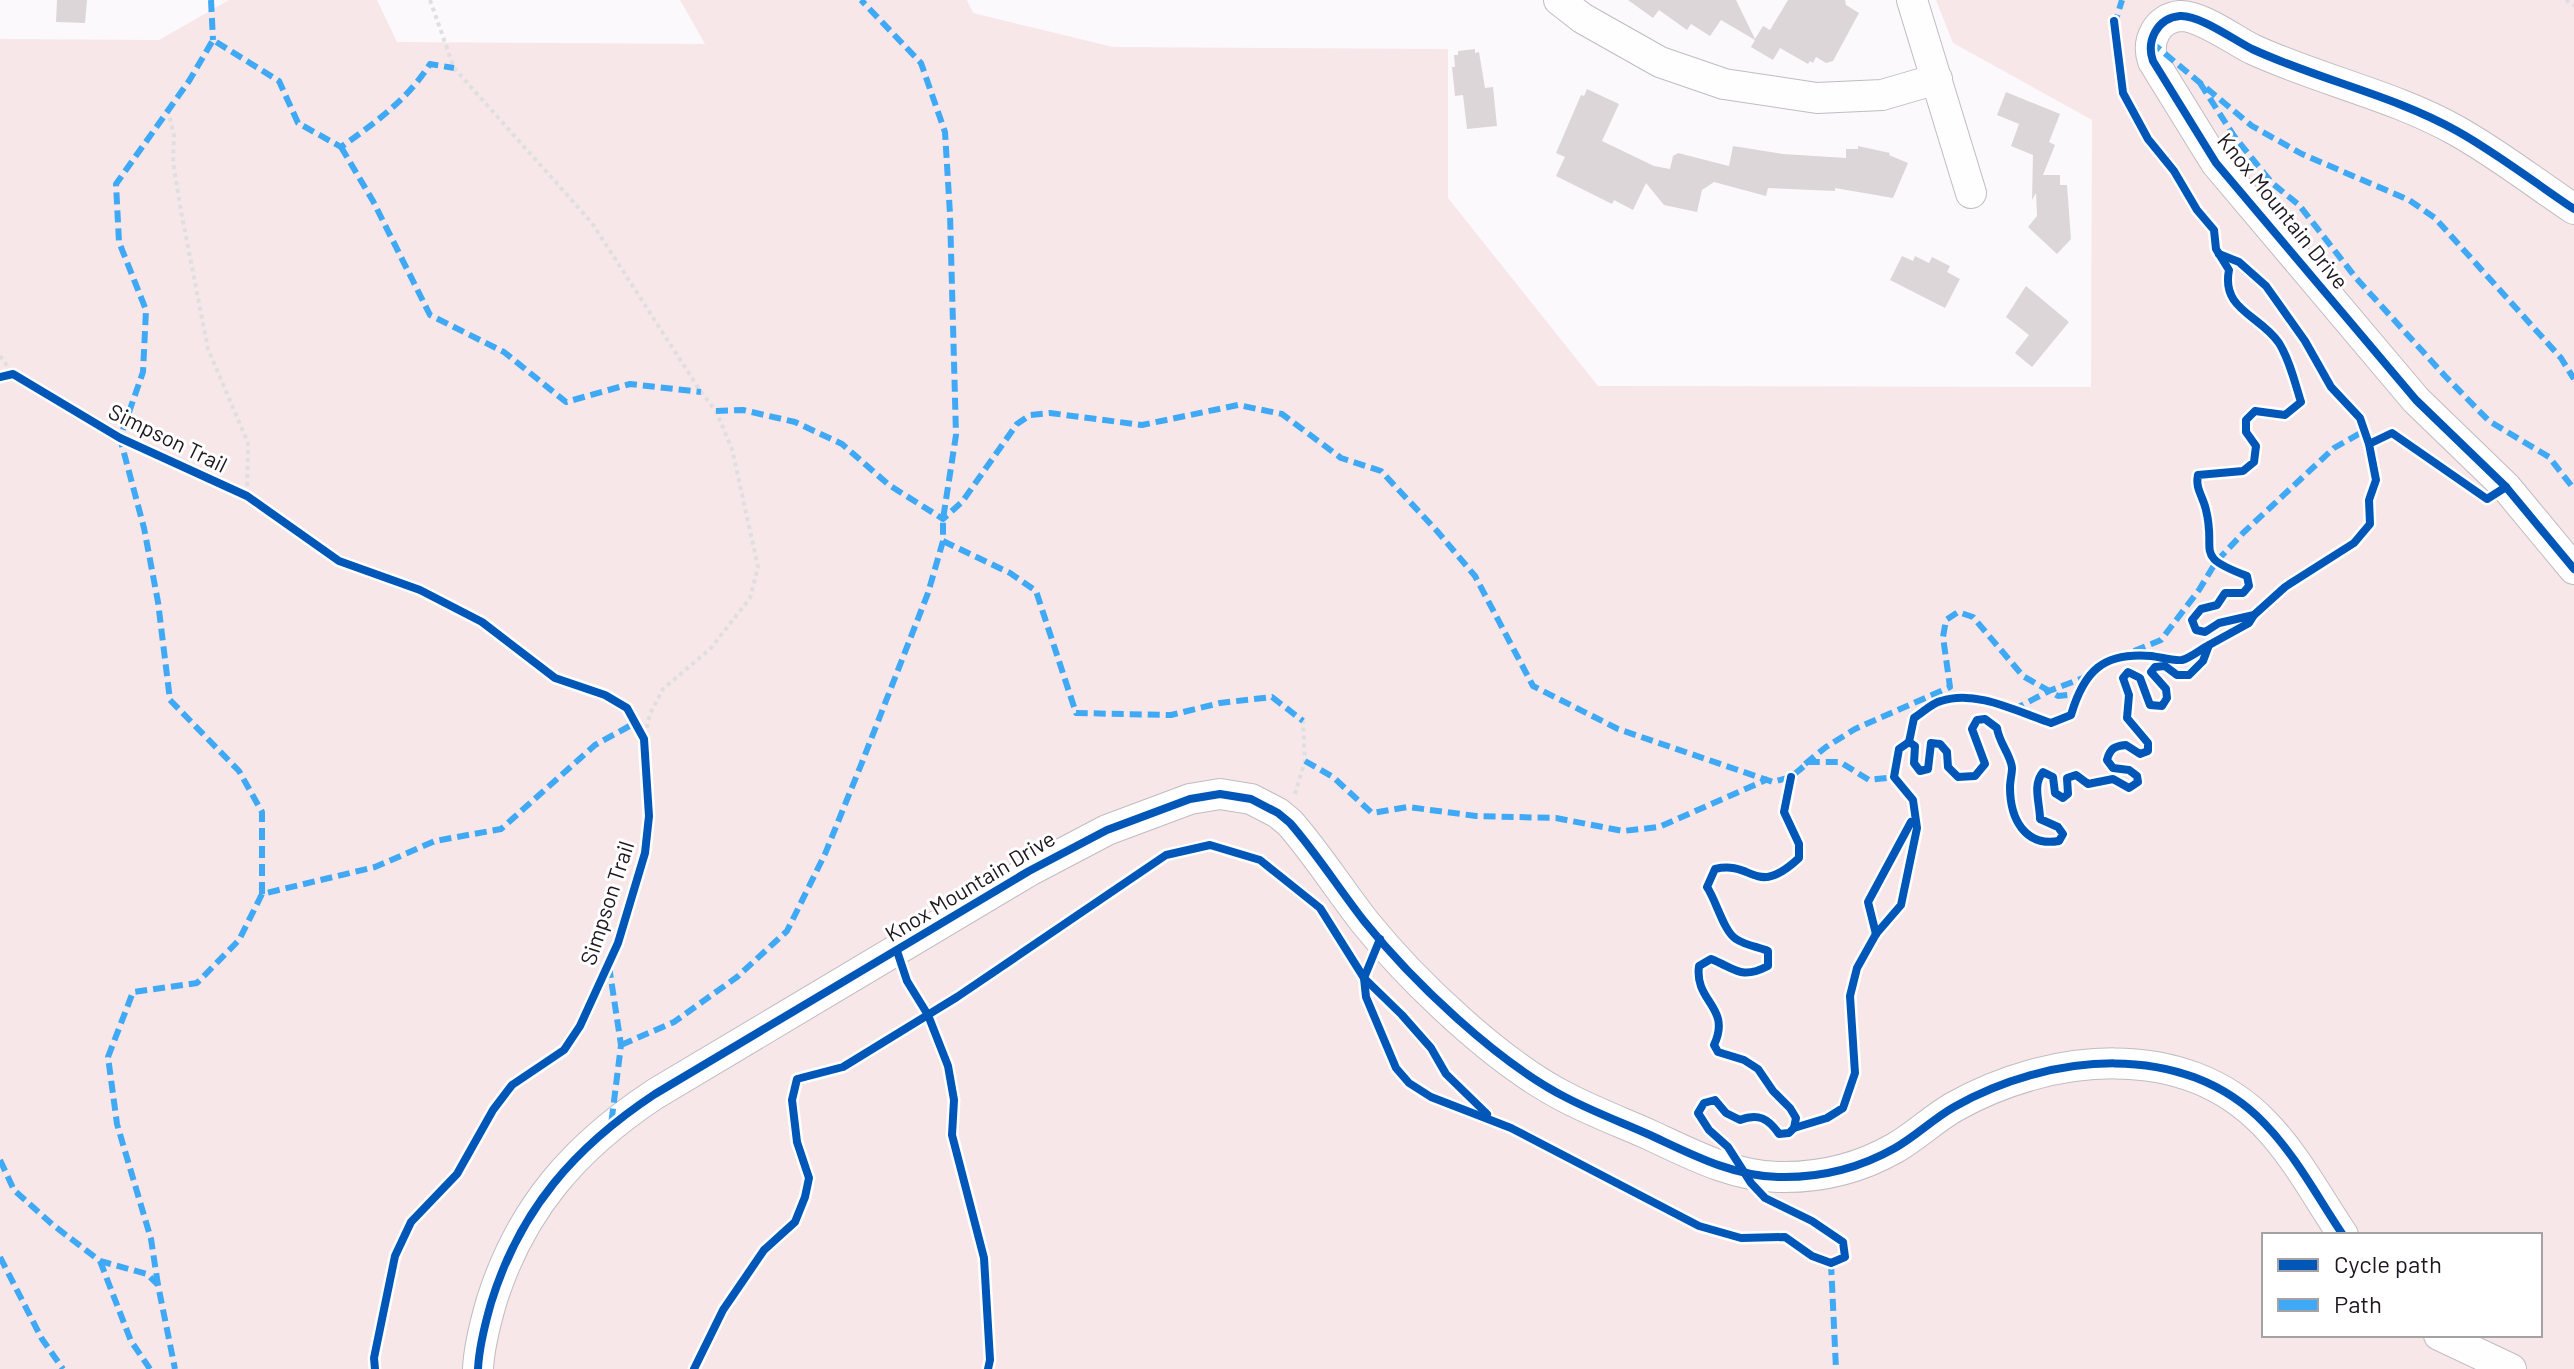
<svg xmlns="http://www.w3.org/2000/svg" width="2574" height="1369" viewBox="0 0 2574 1369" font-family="Barlow,sans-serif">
	<rect width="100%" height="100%" fill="#fbf9fc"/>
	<path fill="#f8e7e8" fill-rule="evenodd" d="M229,0H377L397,42L705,44L680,0H967L973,13L1113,47L1448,49V198L1598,386L2091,387L2092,120L1953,43L1936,0H2574V1369H0V39L159,40ZM2264,1235H2540V1335H2264Z"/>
	<g fill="#dcd6d9">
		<path d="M57,0H87L85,23L56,22Z"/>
		<path d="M1628,0H1736L1755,39L1763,26L1770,30L1788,0H1845L1846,5L1859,13L1833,61L1826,63L1816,57L1813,63L1810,61L1808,64L1780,48L1773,60L1751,47L1755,40L1721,20L1710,36L1691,24L1687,30L1659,10L1653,18Z"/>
		<path d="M1475,49V53L1479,52L1485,88L1493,87L1497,126L1467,129L1463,95L1455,96L1452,67H1455L1454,55H1458V51Z"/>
		<path d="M1587,89L1619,104L1602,141L1654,166L1670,169L1673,156L1678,153L1729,166L1733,146L1783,154L1846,158V149H1858V146L1890,153L1889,155L1908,163L1893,198L1835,188V191L1768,188L1766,196L1714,182L1702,190L1697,212L1664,205L1646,183L1633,210L1614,200L1612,204L1556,176L1565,157L1556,153L1581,95L1584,96Z"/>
		<path d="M2006,92L2060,114L2049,142L2055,145L2043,175H2060V185H2067L2071,239L2057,254L2028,227L2037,216L2036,193L2032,200L2033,155L2011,146L2019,124L1997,115Z"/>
		<path d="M1902,256L1913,261L1915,256L1929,263L1932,257L1950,266L1947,272L1960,279L1945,308L1890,280Z"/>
		<path d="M2026,286L2069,322L2032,367L2015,353L2029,335L2006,317Z"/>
	</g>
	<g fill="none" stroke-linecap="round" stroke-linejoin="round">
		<defs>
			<g id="minor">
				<path d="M1559,0L1582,18L1660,62L1724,84L1817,98L1882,95L1937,79"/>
				<path d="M1912,0L1971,193"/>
				<path d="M2574,209C2535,183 2498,154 2457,131C2393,95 2319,80 2252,49C2234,40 2200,15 2180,16C2157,18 2146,41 2153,61L2216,163L2416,400L2506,487L2574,569"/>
				<path d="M2439,1335L2511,1369"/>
				<path d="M478,1369C479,1347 485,1324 491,1303C520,1209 575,1147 655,1094L1029,871L1107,830L1190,799L1220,794L1251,799L1278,813L1290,823C1317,854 1339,889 1364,921C1413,982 1498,1063 1567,1098C1594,1112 1623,1123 1650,1135C1691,1154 1732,1176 1778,1177C1819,1178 1860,1168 1895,1148C1916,1136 1933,1119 1954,1107C2048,1054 2183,1038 2265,1124C2296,1156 2318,1198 2343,1235"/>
			</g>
		</defs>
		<use href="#minor" stroke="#c0bcc2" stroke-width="32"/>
		<g stroke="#dfdfdf" stroke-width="4" stroke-dasharray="4 4" stroke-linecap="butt">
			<path d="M430,0L454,68L592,223L701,392L716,411L732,449L758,567L750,598L711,648L663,689L650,714L644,739"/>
			<path d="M2566,0L2574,6"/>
			<path d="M168,110L174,135L173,162L181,211L208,349L248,443L247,496"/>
			<path d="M0,356L13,374"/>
			<path d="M1295,794L1305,761L1303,721"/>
		</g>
		<use href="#minor" stroke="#fefeff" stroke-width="30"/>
		<g stroke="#3fa9f5" stroke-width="6" stroke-dasharray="12 6" stroke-linecap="butt">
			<path d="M211,0L213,40"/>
			<path d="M2114,26L2122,0"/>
			<path d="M2151,42L2252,126L2302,154L2409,200L2435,218L2561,358L2574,379"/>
			<path d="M2200,83L2234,136L2272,183L2299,205L2356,278L2445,376L2489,421L2549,457L2574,489"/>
			<path d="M341,147L373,201L430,315L504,352L566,402L630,384L701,392"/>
			<path d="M716,411L743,410L795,422L842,444L889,485L943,519L962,502L1017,424L1030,415L1050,413L1142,425L1238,405L1282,414L1341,458L1381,471L1437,531L1475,576L1533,686L1618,729L1773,782L1791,777L1809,762H1840L1869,780L1894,777"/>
			<path d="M943,541L1010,573L1036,591L1076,713L1171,715L1220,703L1272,697L1303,721"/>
			<path d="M2134,651L2161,640L2199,590L2216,562L2243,533L2334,448L2364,431"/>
			<path d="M2013,710L2049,691L2086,677"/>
			<path d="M1305,761L1333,777L1372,813L1408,807L1476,816L1556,818L1623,831L1659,827L1768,779"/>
			<path d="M1805,764L1826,747L1855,729L1950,687L1943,637L1946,620L1958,612L1973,617L2023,676L2058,696L2077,694"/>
			<path d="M262,894V812L239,771L170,700L158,602L144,528L120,438L143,372L146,310L119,242L116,184L189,81L213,40L279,81L298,123L341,147C375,123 408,99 430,64L454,68"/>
			<path d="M609,966L621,1045L611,1125"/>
			<path d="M621,1045L674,1022L737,977L787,931L825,854L861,765L928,593L943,541V519L956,435L950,214L945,132L921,63L861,0"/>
			<path d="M0,1160L14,1190L53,1225L100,1261L147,1274L158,1285L175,1369"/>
			<path d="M0,1257L42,1339L63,1369"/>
			<path d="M100,1261L131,1341L150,1369"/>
			<path d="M1831,1263L1836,1369"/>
			<path d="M158,1285L151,1239L117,1124L108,1057L133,992L197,983L239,940L262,894L375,867L435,841L501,829L595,745L635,723"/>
		</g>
		<defs>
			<g id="cycleway">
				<path d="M2574,209C2535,183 2498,154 2457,131C2393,95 2319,80 2252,49C2234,40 2200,15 2180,16C2157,18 2146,41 2153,61L2216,163L2416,400L2506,487L2574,569"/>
				<path d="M2219,254L2239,262L2266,286L2305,341L2331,387L2360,418L2369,444"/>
				<path d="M0,377L13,374L120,438L247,496L339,561L420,590L482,622L555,678L605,695L627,708L644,739L649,816L645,853L618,943L580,1026L564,1050L512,1085L493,1110L457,1174L411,1222L395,1256L374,1358L375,1369"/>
				<path d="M2254,615L2285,587L2354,543L2370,524L2369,500L2376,480L2369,444L2392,433L2487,499L2506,487"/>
				<path d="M1909,742L1914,718C1922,713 1932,703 1941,701C1976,689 2018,712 2051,723L2071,715C2084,671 2103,652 2151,656C2160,657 2173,661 2182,660C2190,658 2201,649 2209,645"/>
				<path d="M1791,777L1784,812L1799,844V858C1755,899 1754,860 1715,869L1707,887C1716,900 1724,932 1736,939C1745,945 1758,947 1768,951V966C1741,980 1736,969 1711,959L1699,966C1694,1002 1732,1007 1714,1045L1718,1052L1744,1060L1758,1069L1773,1091L1790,1108L1796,1118L1794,1128"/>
				<path d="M1876,934L1868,902L1911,822"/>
				<path d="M1380,939L1364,978L1366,997L1396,1068L1409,1083L1431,1097L1511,1128L1699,1226L1741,1238L1785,1237L1812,1256L1831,1263L1845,1257L1843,1242L1812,1221L1765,1198L1751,1183L1728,1147L1709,1130L1698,1113L1704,1103L1715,1100L1726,1113L1740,1120C1758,1113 1768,1118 1779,1134L1789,1133L1794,1128L1827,1118L1843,1108L1855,1073L1850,996L1857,968L1876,934L1901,905L1917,828L1913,800L1894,777L1899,749L1909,742L1915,746L1914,763L1920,771L1928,769L1931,743L1940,744L1947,752L1948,767L1958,777L1975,776L1985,764L1972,729L1977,720L1985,719L1997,728C1999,743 2011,755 2012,768C2012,774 2010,781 2010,787C2010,819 2025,847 2059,841L2063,834L2058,827L2040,819C2040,803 2032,785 2043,772L2053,777L2055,793L2063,798L2068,794L2067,778L2076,775L2088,784L2113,779L2129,788L2138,782L2137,776L2129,770L2113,768L2107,760C2110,748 2115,746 2126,745L2140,754L2148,751V743L2127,718L2129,695L2123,678L2128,672L2140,678L2150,705L2162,706L2167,698L2166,689L2151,672L2155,667L2165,666L2177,675H2189L2203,661L2209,645L2249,623L2254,615L2219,623L2205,632L2196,630L2192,620L2201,609L2217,605L2225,593H2243L2249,586L2247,576C2192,555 2217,554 2206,510C2203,496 2195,489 2198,475L2243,471L2254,462L2256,446L2246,432V420L2255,411L2285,415L2301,402C2295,383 2290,361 2279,343C2260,315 2221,310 2229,270L2216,249L2214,230L2197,210L2174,171L2148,139L2123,93L2114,21"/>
				<path d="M897,951L907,981L928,1015L948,1066L954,1100L952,1135L984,1258L990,1360L988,1369"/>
				<path d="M478,1369C479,1347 485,1324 491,1303C520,1209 575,1147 655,1094L1029,871L1107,830L1190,799L1220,794L1251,799L1278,813L1290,823C1317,854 1339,889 1364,921C1413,982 1498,1063 1567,1098C1594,1112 1623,1123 1650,1135C1691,1154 1732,1176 1778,1177C1819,1178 1860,1168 1895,1148C1916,1136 1933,1119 1954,1107C2048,1054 2183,1038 2265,1124C2296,1156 2318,1198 2343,1235"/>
				<path d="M694,1369L723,1310L764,1250L795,1222L805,1197L809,1178L797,1142L792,1100L797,1079L843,1067L957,997L1166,855L1210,845L1260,860L1320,908L1364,978L1402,1015L1431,1048L1446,1074L1487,1114"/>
			</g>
		</defs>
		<use href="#cycleway" stroke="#fff" stroke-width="13"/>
		<use href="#cycleway" stroke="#0057b8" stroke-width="8"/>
	</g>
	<g text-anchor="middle" stroke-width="6" stroke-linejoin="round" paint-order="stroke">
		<g font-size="22" fill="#1d171f" stroke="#fff">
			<text transform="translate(2283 211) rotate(51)" y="8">Knox Mountain Drive</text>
			<text transform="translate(168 438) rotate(26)" y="8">Simpson Trail</text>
			<text transform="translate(970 886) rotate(-31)" y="8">Knox Mountain Drive</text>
			<text transform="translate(607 903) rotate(-72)" y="8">Simpson Trail</text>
		</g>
	</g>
	<rect x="2262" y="1233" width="280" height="104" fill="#ffffff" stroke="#a5a2a5" stroke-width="2"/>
	<rect x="2278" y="1259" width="40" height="12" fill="#0057b8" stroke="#a5a2a5" stroke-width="2"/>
	<text x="2334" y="1273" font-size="24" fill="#1d171f">Cycle path</text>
	<rect x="2278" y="1299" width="40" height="12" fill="#3fa9f5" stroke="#a5a2a5" stroke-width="2"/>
	<text x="2334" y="1313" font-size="24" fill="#1d171f">Path</text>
</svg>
